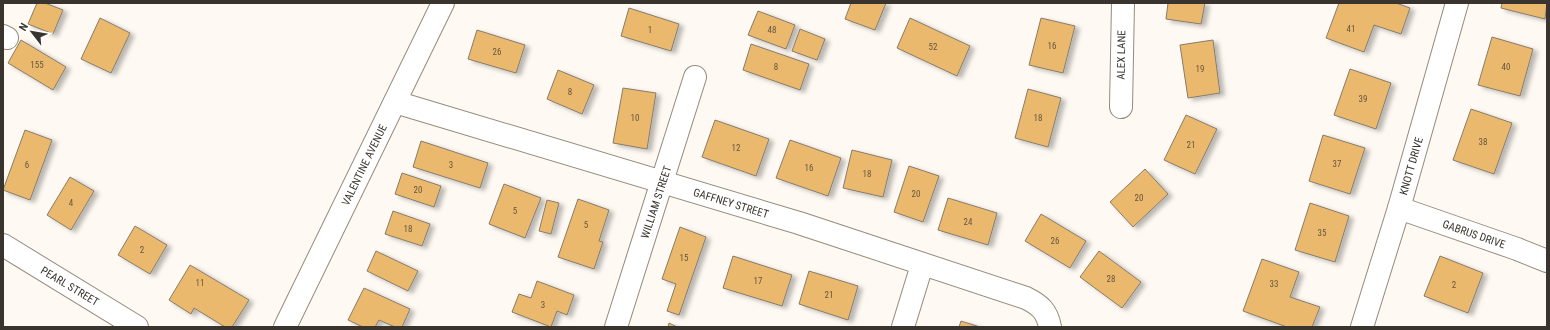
<svg xmlns="http://www.w3.org/2000/svg" width="1550" height="330" viewBox="0 0 1550 330" font-family="'Roboto Condensed',sans-serif">
	<defs>
		<filter id="shadow"><feDropShadow dx="4.5" dy="2.5" stdDeviation="2" flood-color="#0004"/></filter>
	</defs>
	<rect width="100%" height="100%" fill="#fef9f2"/>
	<g fill="#ebb96e" stroke="#867b6a" filter="url(#shadow)">
		<path d="M37,3H45L63,10L53,34L28,24Z"/>
		<path d="M851,3H886L875,30L845,19Z"/>
		<path d="M1168,3H1205L1201,24L1166,19Z"/>
		<path d="M1339,3H1396L1410,8L1401,34L1374,25L1364,52L1326,38Z"/>
		<path d="M1502,3H1547L1545,19L1501,8Z"/>
		<path d="M629,8L679,24L671,51L621,36Z"/>
		<path d="M758,11L795,25L786,49L748,35Z"/>
		<path d="M100,18L130,33L111,73L81,59Z"/>
		<path d="M910,18L970,46L957,76L897,48Z"/>
		<path d="M1041,18L1075,26L1063,73L1029,65Z"/>
		<path d="M800,29L825,39L817,60L792,51Z"/>
		<path d="M477,30L525,45L516,73L468,59Z"/>
		<path d="M1492,37L1533,49L1520,96L1478,85Z"/>
		<path d="M21,40L66,67L53,90L8,63Z"/>
		<path d="M1213,40L1220,93L1188,98L1180,45Z"/>
		<path d="M751,44L809,64L800,90L743,70Z"/>
		<path d="M1350,69L1391,83L1376,129L1334,115Z"/>
		<path d="M558,70L594,85L582,114L547,99Z"/>
		<path d="M623,88L656,93L647,149L613,143Z"/>
		<path d="M1028,89L1061,98L1048,147L1015,138Z"/>
		<path d="M1471,109L1512,123L1494,174L1453,160Z"/>
		<path d="M1186,115L1217,129L1195,174L1164,160Z"/>
		<path d="M715,120L769,139L756,176L702,157Z"/>
		<path d="M25,130L52,140L30,200L3,190Z"/>
		<path d="M1323,135L1365,148L1350,194L1309,181Z"/>
		<path d="M790,140L841,158L828,196L776,178Z"/>
		<path d="M421,141L488,163L480,188L413,167Z"/>
		<path d="M852,150L892,160L883,197L843,188Z"/>
		<path d="M909,166L939,176L923,222L894,212Z"/>
		<path d="M1145,169L1168,194L1133,227L1110,202Z"/>
		<path d="M402,173L441,186L434,207L395,194Z"/>
		<path d="M70,177L94,191L71,230L47,215Z"/>
		<path d="M504,184L541,198L525,238L489,224Z"/>
		<path d="M948,198L997,213L988,245L938,230Z"/>
		<path d="M578,199L609,210L599,241L603,242L594,269L558,257Z"/>
		<path d="M547,200L559,203L551,234L539,231Z"/>
		<path d="M1310,203L1349,216L1335,262L1295,250Z"/>
		<path d="M393,211L430,224L422,246L385,234Z"/>
		<path d="M1041,214L1086,241L1070,268L1025,241Z"/>
		<path d="M135,226L167,245L150,274L118,255Z"/>
		<path d="M680,227L706,237L679,315L667,311L676,284L662,279Z"/>
		<path d="M376,251L418,271L408,291L367,271Z"/>
		<path d="M1099,251L1141,282L1122,308L1080,277Z"/>
		<path d="M733,256L792,275L782,306L723,288Z"/>
		<path d="M1440,256L1483,273L1468,313L1424,296Z"/>
		<path d="M1262,259L1299,272L1290,297L1320,307L1312,327H1287L1243,311Z"/>
		<path d="M190,265L249,300L232,327H225L194,308L191,314L169,300Z"/>
		<path d="M809,271L858,286L848,320L799,304Z"/>
		<path d="M537,281L574,295L567,315L557,311L551,327L512,312L519,294L531,298Z"/>
		<path d="M364,288L410,309L402,327H395L379,320L375,327H363L348,320Z"/>
		<path d="M961,321L980,327H959Z"/>
		<path d="M669,323L677,327H668Z"/>
	</g>
	<g fill="none" stroke-linecap="round" stroke-linejoin="round">
		<defs>
			<g id="minor">
				<path d="M3,36L7,38"/>
				<path d="M395,102L799,223L1026,298C1040,305 1047,311 1050,327"/>
				<path d="M1121,107L1123,3"/>
				<path d="M1399,208L1517,249L1547,261"/>
				<path d="M3,245L137,327"/>
				<path d="M285,327L443,3"/>
				<path d="M616,327L695,77"/>
				<path d="M903,327L922,265"/>
				<path d="M1362,327L1399,208L1457,3"/>
			</g>
		</defs>
		<use href="#minor" stroke="#968a7a" stroke-width="24"/>
		<use href="#minor" stroke="#fff" stroke-width="22"/>
	</g>
	<g text-anchor="middle" stroke-width="4" stroke-linejoin="round" paint-order="stroke">
		<g font-size="9" fill="#66563e">
			<text x="1351" y="32">41</text>
			<text x="650" y="33">1</text>
			<text x="772" y="33">48</text>
			<text x="1052" y="49">16</text>
			<text x="933" y="50">52</text>
			<text x="497" y="55">26</text>
			<text x="37" y="68">155</text>
			<text x="776" y="70">8</text>
			<text x="1506" y="70">40</text>
			<text x="1200" y="72">19</text>
			<text x="570" y="95">8</text>
			<text x="1363" y="102">39</text>
			<text x="635" y="121">10</text>
			<text x="1038" y="121">18</text>
			<text x="1483" y="145">38</text>
			<text x="1191" y="148">21</text>
			<text x="736" y="151">12</text>
			<text x="1337" y="167">37</text>
			<text x="27" y="168">6</text>
			<text x="451" y="168">3</text>
			<text x="809" y="171">16</text>
			<text x="867" y="177">18</text>
			<text x="418" y="193">20</text>
			<text x="916" y="197">20</text>
			<text x="1139" y="201">20</text>
			<text x="71" y="206">4</text>
			<text x="515" y="214">5</text>
			<text x="968" y="225">24</text>
			<text x="586" y="228">5</text>
			<text x="408" y="232">18</text>
			<text x="1322" y="236">35</text>
			<text x="1055" y="244">26</text>
			<text x="142" y="253">2</text>
			<text x="684" y="261">15</text>
			<text x="1111" y="282">28</text>
			<text x="758" y="284">17</text>
			<text x="200" y="286">11</text>
			<text x="1274" y="287">33</text>
			<text x="1454" y="288">2</text>
			<text x="829" y="298">21</text>
			<text x="543" y="308">3</text>
		</g>
		<g font-size="11" fill="#39352e" stroke="#fff">
			<text transform="translate(1121 55) rotate(-89)" y="4">ALEX LANE</text>
			<text transform="translate(364 165) rotate(-64)" y="4">VALENTINE AVENUE</text>
			<text transform="translate(1411 166) rotate(-74)" y="4">KNOTT DRIVE</text>
			<text transform="translate(656 202) rotate(-72)" y="4">WILLIAM STREET</text>
			<text transform="translate(731 203) rotate(17)" y="4">GAFFNEY STREET</text>
			<text transform="translate(1474 234) rotate(19)" y="4">GABRUS DRIVE</text>
			<text transform="translate(70 286) rotate(31)" y="4">PEARL STREET</text>
		</g>
	</g>
	<rect width="1550" height="330" fill="none" stroke="#39352e" stroke-width="8"/>
	<g transform="translate(32 32) rotate(301)" stroke="#ffffff" stroke-width="3" paint-order="stroke">
	<path d="M0-3L7 15L0 10L-7 15Z" fill="#39352e"/>
	<text y="-6" font-size="11" font-weight="bold" text-anchor="middle" fill="#39352e">N</text>
	</g>
</svg>
